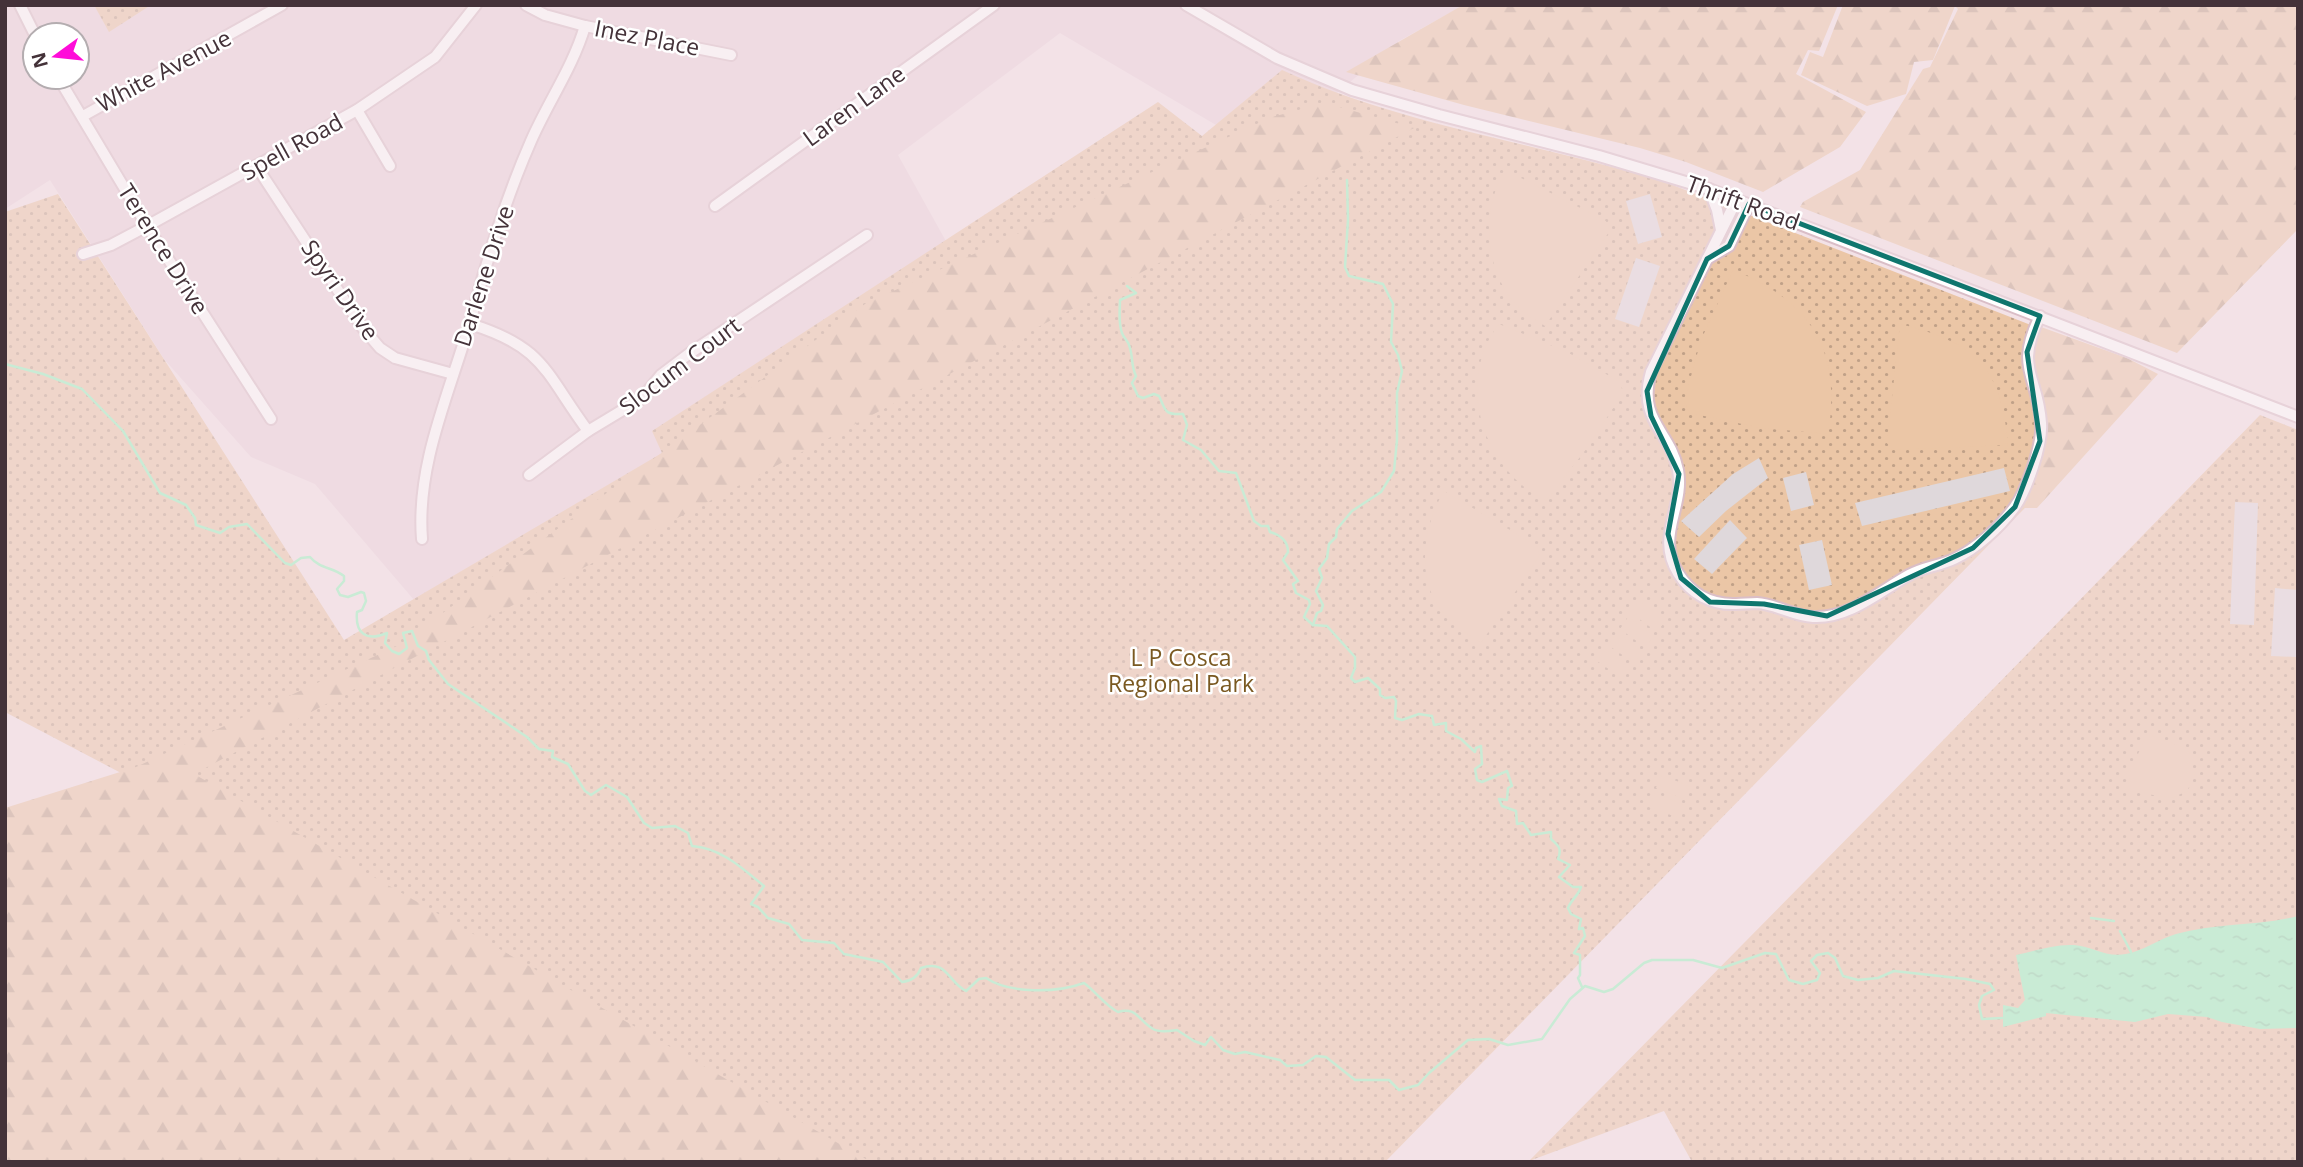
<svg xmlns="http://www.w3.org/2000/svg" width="2303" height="1167" viewBox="0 0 2303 1167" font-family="'Open Sans',sans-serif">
	<defs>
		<pattern id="grass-dots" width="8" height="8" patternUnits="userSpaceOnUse" patternTransform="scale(1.75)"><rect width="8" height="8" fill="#ebc6a6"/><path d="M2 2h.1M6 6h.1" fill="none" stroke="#c0a188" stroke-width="1.8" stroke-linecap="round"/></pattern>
		<pattern id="forest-firs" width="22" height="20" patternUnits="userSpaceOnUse" patternTransform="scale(1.75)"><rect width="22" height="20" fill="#ebc6a6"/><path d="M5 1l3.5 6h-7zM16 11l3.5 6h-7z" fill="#c0a188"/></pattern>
		<pattern id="water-ripples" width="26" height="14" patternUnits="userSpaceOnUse" patternTransform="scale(1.75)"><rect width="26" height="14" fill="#98f6bf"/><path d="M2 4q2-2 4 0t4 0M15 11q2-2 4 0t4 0" fill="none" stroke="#84d3a5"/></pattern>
	</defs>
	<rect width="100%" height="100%" fill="#f3e2e7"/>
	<path fill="#ebd3db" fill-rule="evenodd" d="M5,5H94L109,31L151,5H1464L1399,41L1325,103L1233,135L1060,33L898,155L957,261L865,304L432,621L315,484L251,457L164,359L50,180L5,209ZM35,35H77V77H35Z"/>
	<g fill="url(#grass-dots)">
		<path d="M94,5H151L109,32Z"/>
		<path d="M1282,70C1405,127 1542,143 1670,184L2156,374L1385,1162H843L218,824L5,712V212L58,194L344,640L662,453L652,431L1158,102L1202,136Z"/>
		<path d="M2260,415L2298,430V1162H1692L1664,1111L1529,1161L1876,809Z"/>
	</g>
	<g fill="url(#forest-firs)">
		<path d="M1463,5H1838L1819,51L1808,50L1796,74L1866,112L1840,147L1763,192L1686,162L1640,148L1464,105L1346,72Z"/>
		<path d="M1843,5H1951L1955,6L1933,60L1914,62L1906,94L1867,106L1801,75L1810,52L1823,57Z"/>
		<path d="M1954,5H2298V229L2177,353L1800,207L1803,202L1860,170L1923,69L1930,67L1958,9Z"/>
		<path d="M1325,103L1414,128L194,774L871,1162H5V808L136,767L399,645L865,304L1272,117Z"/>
		<path d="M2041,327L2127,358L2158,374L2037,508H2018C2026,492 2048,450 2047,433C2046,394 2021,365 2041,327Z"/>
	</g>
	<g fill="#ebc6a6">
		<path d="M1505,170L1606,221L1609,232L1545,326C1538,321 1529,317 1522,311C1485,276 1479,214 1505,170Z"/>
		<path d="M1733,270C1811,301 1842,350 1828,434L1761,428L1690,413L1684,402L1701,340Z"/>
		<path d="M1499,324L1567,352L1620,382L1623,393L1587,448L1546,501C1483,470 1454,382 1499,324Z"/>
		<path d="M1900,324C1975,343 2001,365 2008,445L1892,450L1887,443Z"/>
		<path d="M1444,491L1537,546L1540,555L1481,643C1466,633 1450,623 1439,607C1416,575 1424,524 1444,491Z"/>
		<path d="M1640,601L1666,620L1657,632L1631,613Z"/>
		<path d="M1628,617L1654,635L1646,648L1620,629Z"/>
		<path d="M1617,633L1643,651L1634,663L1608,645Z"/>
		<path d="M1606,649L1631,667L1623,679L1597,661Z"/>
		<path d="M2147,734L2188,749L2195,775L2187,791L2172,798L2128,791L2130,772Z"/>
		<path d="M1662,775L1691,787L1686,800L1656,788Z"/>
		<path d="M1655,793L1684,805L1679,818L1649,807Z"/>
	</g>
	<g fill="#dfd8db">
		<path d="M1650,194L1662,237L1638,244L1626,201Z"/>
		<path d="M1636,258L1660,266L1639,327L1615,319Z"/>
		<path d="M1759,458L1768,478L1726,511L1699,537L1681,521L1733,474Z"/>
		<path d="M2004,468L2010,491L1862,526L1855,503Z"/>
		<path d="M1806,472L1814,505L1791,511L1783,478Z"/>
		<path d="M2235,502L2258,503L2254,625L2230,624Z"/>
		<path d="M1730,520L1747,538L1712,574L1694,559Z"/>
		<path d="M1822,540L1832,585L1809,590L1799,545Z"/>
		<path d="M2275,588L2298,590L2296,657L2271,656Z"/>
	</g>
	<path fill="url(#water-ripples)" d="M2298,916V1028L2260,1029L2222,1022L2207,1017L2168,1014L2135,1022L2046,1013V1016L2003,1027V1005L2018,1008L2025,1000L2016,955C2035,951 2054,944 2074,945C2092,946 2106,958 2126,954C2143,951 2159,939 2176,934C2216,923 2258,926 2298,916Z"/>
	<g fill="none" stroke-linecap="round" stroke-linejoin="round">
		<g stroke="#98f6bf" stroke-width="2.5">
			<path d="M1127,286L1136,293L1120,300C1120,309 1118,323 1122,333C1124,339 1129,341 1130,348C1133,358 1131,366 1136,376L1132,383L1138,396L1143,398L1154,394L1159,396C1166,410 1163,415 1183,414L1187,425L1183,440L1201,450L1219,471L1236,473L1254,521L1261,526H1268L1270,532C1280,535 1288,541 1288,552L1283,560L1298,581L1293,584L1296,593L1309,600L1310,604L1304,617L1313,625L1327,626L1355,657V668L1351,678L1355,682L1368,678L1380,689V695L1385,698L1394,697L1396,701L1395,718L1402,720L1419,714L1432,716L1434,725L1446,723V731L1461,739L1475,752L1476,748L1481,746L1482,764L1475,769L1477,780L1482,782L1507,771L1512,786L1508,788L1507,800L1499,799L1502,806L1516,811L1517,824L1523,823L1531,835L1551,832V839C1559,846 1562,849 1558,859L1570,865L1559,877L1573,887H1581C1578,896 1571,900 1568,908L1571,914L1581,919L1579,929L1583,928L1585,936L1574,953L1580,955V975L1578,978L1582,987"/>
			<path d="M5,364L43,374L82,389L123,431L160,493L186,505L195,518L196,525L220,533L229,527L247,524L285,563L291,565L301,558L310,557C320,569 332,567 344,576V581L337,589L340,595L348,597L361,592L364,593L366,601L362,610L357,612C355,633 366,642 387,633L385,643L392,651L399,654L407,648L403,633L412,631L418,646L426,651L429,660L448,684L527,737L539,749L553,751L552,757L568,764L585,791L591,795L606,785L627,797L644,823L652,828L675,826L688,833L692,846C721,848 742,868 764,886L751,904L758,907L768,918L789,924L802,940L834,943L844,954L883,962L902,982C911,981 918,976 921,968C947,959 948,982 966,991L979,979L986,978C1010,994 1057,993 1084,983C1095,991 1106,1006 1118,1012C1136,1006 1139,1021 1153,1029C1160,1033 1170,1031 1177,1030L1194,1041L1205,1045L1211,1037L1223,1050L1235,1054L1245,1052L1280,1060L1287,1066L1303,1065L1316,1056L1326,1057L1355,1080H1389L1399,1090L1418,1085L1429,1073L1468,1040L1489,1039L1508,1045L1542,1039L1570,999L1585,986L1604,992L1613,989L1644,963L1652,960H1693L1722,968L1765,953L1776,954L1789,980L1803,984L1817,980L1820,973L1811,961L1817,955L1828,953L1835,958L1843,976L1858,980L1878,978L1894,971L1966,979L1990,984L1994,990L1982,996L1979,1005L1982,1019L2002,1018"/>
			<path d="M1313,625L1317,613L1321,611L1323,605L1316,591L1322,578L1319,569L1327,558L1329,544L1336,537L1337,529L1352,511L1381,492L1394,471L1397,440V393L1402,371L1398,355L1391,342L1393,304L1383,284L1349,276L1345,267L1348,220L1347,180"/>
			<path d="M2091,918L2114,921"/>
			<path d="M2120,931L2131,952"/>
		</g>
		<defs>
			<g id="minor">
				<path d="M20,5L35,35"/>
				<path d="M526,5L545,15L585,26L731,55"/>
				<path d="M1186,5L1277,58L1352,90L1439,115L1599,156L1709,189L2298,417"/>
				<path d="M58,77L147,226L271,419"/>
				<path d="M357,110L390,166"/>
				<path d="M83,116L282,5"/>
				<path d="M257,167L362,327L380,348L395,358L453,374"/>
				<path d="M1709,189L1717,210L1721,230"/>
				<path d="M1737,199L1651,372C1637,421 1670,430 1678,470C1685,507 1655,536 1678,573C1691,594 1711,605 1736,604C1743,604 1749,603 1757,603C1776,604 1793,616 1813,617C1849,619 1880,591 1909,575C1923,567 1939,566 1954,559C1976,549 1999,528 2014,508C2026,492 2043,444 2041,423C2038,375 2014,369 2040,316"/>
				<path d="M715,206L994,5"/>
				<path d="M83,254L111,245L147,226L357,110L435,57L476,5"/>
				<path d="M1707,259L1729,246L1749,204"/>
				<path d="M470,324C545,347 545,373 588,431"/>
				<path d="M529,475L588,431L641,399L661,375L690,353L867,235"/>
				<path d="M422,539C416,464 450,392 470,322C487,261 505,200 531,141C548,102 573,67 585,26"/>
			</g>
		</defs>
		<use href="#minor" stroke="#dabec7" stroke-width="14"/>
		<use href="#minor" stroke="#fff" stroke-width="10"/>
	</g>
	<path d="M0 0H2303V1167H0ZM1749,204L2040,316L2027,352L2040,441L2015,507L1973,548L1827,616L1764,604L1710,602L1681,578L1668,534L1679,474L1651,416L1647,391L1707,259L1729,246Z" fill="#f3e2e7" fill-opacity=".55" fill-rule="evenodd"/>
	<path fill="none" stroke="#0f766e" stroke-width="5" stroke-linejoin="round" d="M1749,204L2040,316L2027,352L2040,441L2015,507L1973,548L1827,616L1764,604L1710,602L1681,578L1668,534L1679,474L1651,416L1647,391L1707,259L1729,246Z"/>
	<g text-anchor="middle" stroke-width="5" stroke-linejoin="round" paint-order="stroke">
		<g font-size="23" fill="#443239" stroke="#fff">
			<text transform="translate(647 38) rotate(11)" y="8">Inez Place</text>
			<text transform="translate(164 71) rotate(-28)" y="8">White Avenue</text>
			<text transform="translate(854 106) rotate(-36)" y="8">Laren Lane</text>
			<text transform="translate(292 147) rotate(-29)" y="8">Spell Road</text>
			<text transform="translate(1743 203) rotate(20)" y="8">Thrift Road</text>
			<text transform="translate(163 249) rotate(58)" y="8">Terence Drive</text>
			<text transform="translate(484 276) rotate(-72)" y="8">Darlene Drive</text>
			<text transform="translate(340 290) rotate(55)" y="8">Spyri Drive</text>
			<text transform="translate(680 366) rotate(-37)" y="8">Slocum Court</text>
		</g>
		<g font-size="23" fill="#7a5921" stroke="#fff">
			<text x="1181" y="666">L P Cosca<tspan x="1181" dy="26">Regional Park</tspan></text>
		</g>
	</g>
	<rect width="2303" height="1167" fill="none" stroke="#443239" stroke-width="14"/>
	<g transform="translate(56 56) rotate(255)"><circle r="33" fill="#ffffff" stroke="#b4adb0" stroke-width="2"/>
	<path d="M0-5L12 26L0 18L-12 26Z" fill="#ff0cd9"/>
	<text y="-10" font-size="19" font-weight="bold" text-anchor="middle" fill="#443239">N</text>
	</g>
</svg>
